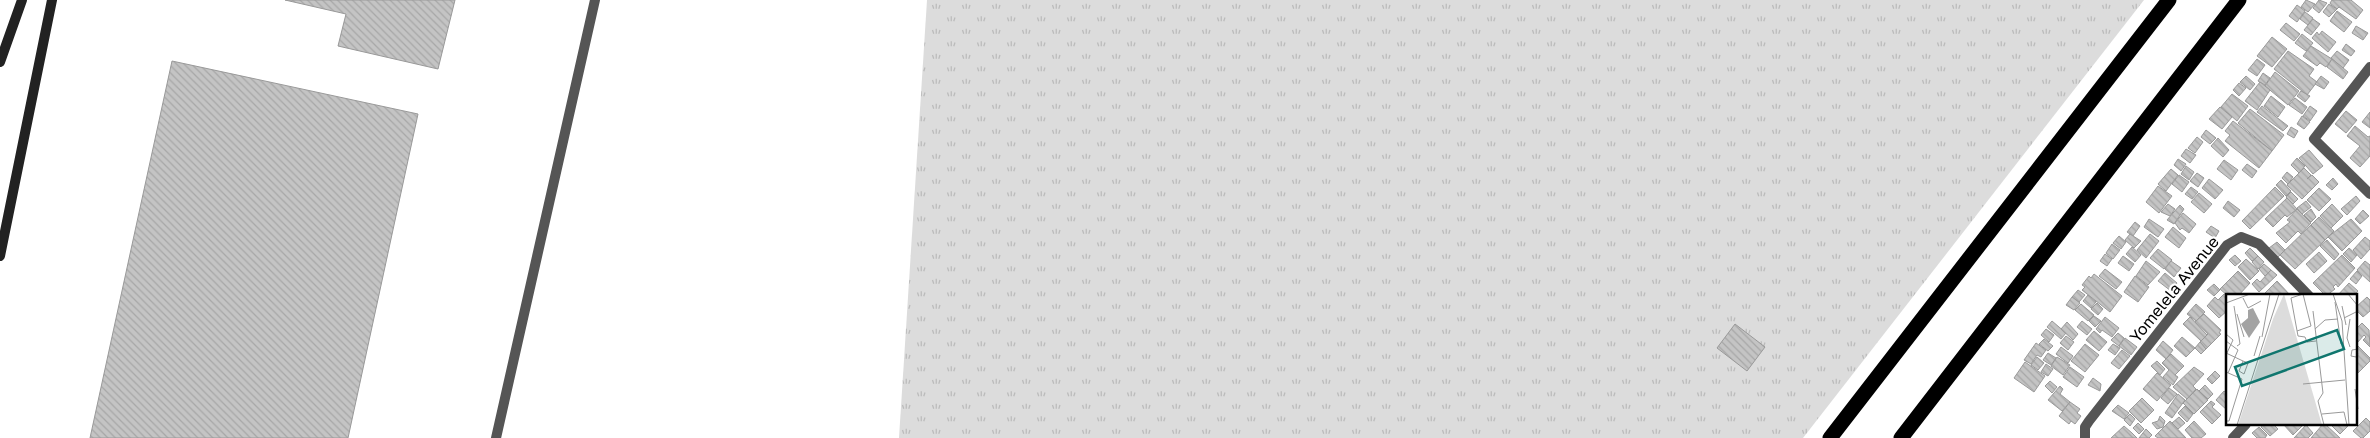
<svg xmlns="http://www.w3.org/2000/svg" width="2370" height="438" viewBox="0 0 2370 438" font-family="'Golos Text',sans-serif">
	<defs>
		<pattern id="grass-tufts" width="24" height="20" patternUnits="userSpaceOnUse" patternTransform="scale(1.25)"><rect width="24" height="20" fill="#dcdcdc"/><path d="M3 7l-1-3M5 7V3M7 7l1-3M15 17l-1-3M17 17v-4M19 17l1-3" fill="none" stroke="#bbb"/></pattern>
		<pattern id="building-back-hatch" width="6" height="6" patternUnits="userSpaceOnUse" patternTransform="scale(1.25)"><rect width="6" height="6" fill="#c4c4c4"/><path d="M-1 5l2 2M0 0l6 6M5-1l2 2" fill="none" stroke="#a7a7a7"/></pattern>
	</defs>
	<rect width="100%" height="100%" fill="#fff"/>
	<path fill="url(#grass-tufts)" d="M927,0H2144L1803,438H899Z"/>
	<g fill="url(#building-back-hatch)" stroke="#999">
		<path d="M285,0H455L438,69L338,46L346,14Z"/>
		<path d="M2306,0L2315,4L2308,12L2301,7Z"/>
		<path d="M2319,0L2327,3L2319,13L2313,8Z"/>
		<path d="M2332,0H2351L2363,10L2356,19L2339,7L2337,9L2330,3Z"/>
		<path d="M2329,4L2337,9L2329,17L2323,12Z"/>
		<path d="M2297,5L2305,11L2297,22L2289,16Z"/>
		<path d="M2337,11L2352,22L2344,32L2330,21Z"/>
		<path d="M2305,12L2313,18L2308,25L2300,19Z"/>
		<path d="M2313,19L2320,24L2311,35L2304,30Z"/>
		<path d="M2286,23L2300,34L2294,41L2280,30Z"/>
		<path d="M2356,26L2368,33L2363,40L2352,33Z"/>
		<path d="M2322,31L2336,42L2328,52L2312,38L2317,32L2319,35Z"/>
		<path d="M2302,34L2313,43L2306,51L2295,43Z"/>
		<path d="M2272,37L2287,49L2272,67L2257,56Z"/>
		<path d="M2346,44L2355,51L2351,56L2342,50Z"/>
		<path d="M2311,46L2332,59L2326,67L2320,63L2317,66L2303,56Z"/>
		<path d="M2288,51L2314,69L2309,76L2317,82L2307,95L2274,69Z"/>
		<path d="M2337,51L2349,60L2343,68L2331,58Z"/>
		<path d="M2257,59L2265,65L2257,76L2248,70Z"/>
		<path d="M2332,59L2348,72L2343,79L2327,67Z"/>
		<path d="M172,61L418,114L348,438H90Z"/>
		<path d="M2275,72L2299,91L2288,105L2265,86Z"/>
		<path d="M2263,73L2270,78L2265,85L2258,81Z"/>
		<path d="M2246,76L2255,84L2250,90L2240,82Z"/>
		<path d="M2321,76L2329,82L2324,89L2315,84Z"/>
		<path d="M2260,82L2270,90L2257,110L2245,101Z"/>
		<path d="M2239,83L2246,88L2239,96L2233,90Z"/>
		<path d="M2301,91L2310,96L2305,102L2297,96Z"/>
		<path d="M2232,94L2248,106L2237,121L2221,107Z"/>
		<path d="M2271,96L2285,107L2278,117L2264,106Z"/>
		<path d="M2295,98L2307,107L2302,114L2289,105Z"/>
		<path d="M2262,106L2288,126L2283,131L2257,112Z"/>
		<path d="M2310,106L2317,111L2310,121L2303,116Z"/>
		<path d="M2220,107L2232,117L2222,129L2209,119Z"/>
		<path d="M2250,109L2284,135L2272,151L2238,123Z"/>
		<path d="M2346,111L2357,120L2346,133L2335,124Z"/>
		<path d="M2370,112V128L2362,122Z"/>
		<path d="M2302,116L2310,122L2304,129L2297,124Z"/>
		<path d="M2233,121L2272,151L2259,168L2225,141L2230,135L2225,131Z"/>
		<path d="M2355,126L2368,137L2370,136V156L2360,167L2350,158L2360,146L2347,136Z"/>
		<path d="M2291,127L2298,131L2294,138L2287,134Z"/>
		<path d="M2206,130L2216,138L2210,144L2201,137Z"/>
		<path d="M2197,137L2203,142L2195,153L2188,148Z"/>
		<path d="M2218,138L2229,150L2223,157L2211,146Z"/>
		<path d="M2186,149L2196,155L2190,163L2181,156Z"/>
		<path d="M2309,150L2323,166L2313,174L2299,158Z"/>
		<path d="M2297,158L2305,166L2299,173L2291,165Z"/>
		<path d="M2178,159L2186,164L2181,171L2174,165Z"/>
		<path d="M2224,160L2238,170L2231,180L2217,169Z"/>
		<path d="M2247,164L2257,171L2252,178L2242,170Z"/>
		<path d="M2186,166L2194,172L2189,180L2181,174Z"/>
		<path d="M2304,168L2311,175L2307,179L2312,175L2319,182L2302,199L2287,185Z"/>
		<path d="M2171,169L2178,175L2166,191L2158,184Z"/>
		<path d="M2287,172L2293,177L2288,184L2282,178Z"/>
		<path d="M2197,173L2204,178L2198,187L2190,181Z"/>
		<path d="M2179,175L2189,182L2182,192L2172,184Z"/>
		<path d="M2333,178L2338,184L2332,190L2326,185Z"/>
		<path d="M2209,179L2223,190L2215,199L2202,188Z"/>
		<path d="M2281,180L2291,191L2286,196L2276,185Z"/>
		<path d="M2158,186L2172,196L2159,213L2146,202Z"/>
		<path d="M2191,187L2198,192L2192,199L2185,194Z"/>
		<path d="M2275,187L2284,196L2250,229L2242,221Z"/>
		<path d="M2319,188L2331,199L2319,211L2307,200Z"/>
		<path d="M2291,192L2298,199L2293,204L2286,197Z"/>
		<path d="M2199,193L2212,204L2204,213L2191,202Z"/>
		<path d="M2356,196L2360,201L2347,215L2341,209Z"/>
		<path d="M2287,198L2297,209L2287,217L2285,215L2273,227L2265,219Z"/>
		<path d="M2228,201L2240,210L2234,217L2223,208Z"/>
		<path d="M2306,201L2311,207L2302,214L2297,208Z"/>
		<path d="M2168,204L2175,209L2170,216L2161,212Z"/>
		<path d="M2332,204L2343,216L2331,228L2320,216Z"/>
		<path d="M2180,205L2184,209L2174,224L2167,220Z"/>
		<path d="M2297,209L2311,223L2301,234L2298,231L2286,243L2276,233L2290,222L2287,220Z"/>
		<path d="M2311,209L2316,217L2311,222L2304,215Z"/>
		<path d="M2363,210L2369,216L2360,224L2355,219Z"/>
		<path d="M2183,213L2196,224L2189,233L2182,228L2180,230L2175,223Z"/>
		<path d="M2319,217L2334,231L2325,240L2311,225Z"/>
		<path d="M2149,219L2164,229L2158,237L2144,227Z"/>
		<path d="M2351,219L2362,231L2342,251L2328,237Z"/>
		<path d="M2135,222L2140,226L2133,236L2127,232Z"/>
		<path d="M2311,225L2325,240L2295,269L2280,255Z"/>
		<path d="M2211,226L2219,231L2215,238L2206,232Z"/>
		<path d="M2173,227L2186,238L2179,248L2165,237Z"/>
		<path d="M2130,234L2141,241L2134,248L2125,240Z"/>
		<path d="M2150,234L2159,241L2146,258L2137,250Z"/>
		<path d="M2119,236L2126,242L2121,249L2113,243Z"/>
		<path d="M2365,237L2370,241V249L2361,259L2353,250Z"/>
		<path d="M2327,240L2339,254L2334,260L2320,246Z"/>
		<path d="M2277,242L2285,250L2278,257L2269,248Z"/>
		<path d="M2112,244L2120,250L2113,259L2106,253Z"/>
		<path d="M2132,247L2141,255L2135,262L2126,254Z"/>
		<path d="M2250,248L2258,256L2252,261L2245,253Z"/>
		<path d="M2349,248L2357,255L2351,262L2343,254Z"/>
		<path d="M2158,249L2172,260L2164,269L2150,258Z"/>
		<path d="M2319,252L2327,261L2314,273L2306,264Z"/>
		<path d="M2105,254L2112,259L2107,266L2100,261Z"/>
		<path d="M2235,255L2241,261L2235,266L2229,260Z"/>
		<path d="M2342,255L2355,268L2338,287L2336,284L2333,287L2335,289L2326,296L2313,283Z"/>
		<path d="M2123,256L2134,264L2129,271L2118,263Z"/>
		<path d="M2258,256L2264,262L2258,269L2252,262Z"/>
		<path d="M2246,259L2259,271L2250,280L2238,267Z"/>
		<path d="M2146,261L2160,272L2148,285L2136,276Z"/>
		<path d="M2171,261L2181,268L2174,277L2165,269Z"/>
		<path d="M2365,261L2370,265V282L2357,270Z"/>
		<path d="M2264,264L2271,270L2265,276L2259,269Z"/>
		<path d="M2105,269L2122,282L2116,289L2099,276Z"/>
		<path d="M2271,270L2277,275L2259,292L2252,284L2257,279L2260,282Z"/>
		<path d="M2238,271L2250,283L2238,296H2228L2220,289Z"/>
		<path d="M2357,271L2362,276L2356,284L2350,279Z"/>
		<path d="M2165,273L2177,283L2171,291L2158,281Z"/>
		<path d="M2094,274L2122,296L2110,312L2082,290L2085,287L2082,285L2089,276L2091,278Z"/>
		<path d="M2135,276L2149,287L2138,302L2124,292Z"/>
		<path d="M2277,281L2291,296H2262Z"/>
		<path d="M2349,283L2358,291L2353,296H2337Z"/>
		<path d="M2214,284L2220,290L2214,296L2207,290Z"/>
		<path d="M2078,290L2085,295L2079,302L2072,297Z"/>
		<path d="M2224,294L2228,297V310L2219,318L2207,306L2215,297L2218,300Z"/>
		<path d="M2088,295L2096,302L2091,308L2083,301Z"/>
		<path d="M2072,297L2080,303L2074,310L2066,305Z"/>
		<path d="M2367,297L2370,300V311L2363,317L2356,310V307Z"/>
		<path d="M2097,303L2103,309L2098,315L2091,309Z"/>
		<path d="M2081,304L2094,315L2088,321L2075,310Z"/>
		<path d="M2196,304L2205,312L2196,321L2187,314Z"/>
		<path d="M2204,314L2221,330L2219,333L2221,334L2206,349L2200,342L2208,334L2195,322Z"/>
		<path d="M2094,316L2101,321L2095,327L2089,321Z"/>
		<path d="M2105,317L2119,328L2112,337L2102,330L2100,333L2096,329Z"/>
		<path d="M2190,317L2207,335L2201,341L2183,324Z"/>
		<path d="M2052,321L2066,333L2061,339L2047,327Z"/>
		<path d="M2082,321L2092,329L2087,335L2077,327Z"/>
		<path d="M2067,322L2078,334L2073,340L2061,329Z"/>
		<path d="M2362,323L2369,330L2370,347L2363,340L2366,337L2364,335L2358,342L2356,341V329Z"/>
		<path d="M1735,324L1765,347L1747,371L1717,348Z"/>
		<path d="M2046,329L2054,335L2049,342L2041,335Z"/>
		<path d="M2094,331L2107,342L2099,351L2086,340Z"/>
		<path d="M2118,333L2124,338L2119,346L2111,340Z"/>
		<path d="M2066,336L2074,342L2068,350L2060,343Z"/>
		<path d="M2182,337L2195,348L2186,357L2174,346Z"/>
		<path d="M2125,338L2137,347L2131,355L2119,346Z"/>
		<path d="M2044,339L2053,346L2048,351L2039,344Z"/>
		<path d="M2163,341L2173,350L2166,359L2156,350Z"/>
		<path d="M2200,342L2206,349L2201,354L2195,348Z"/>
		<path d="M2036,343L2046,350L2041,357L2037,355L2031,364L2024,360Z"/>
		<path d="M2085,344L2099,355L2085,372L2071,361Z"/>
		<path d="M2113,344L2120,348L2115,355L2108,350Z"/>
		<path d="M2356,344L2370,358V361L2356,375Z"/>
		<path d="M2061,347L2073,356L2068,363L2056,354Z"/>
		<path d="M2122,350L2130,356L2119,369L2111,363Z"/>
		<path d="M2048,353L2056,358L2051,365L2043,360Z"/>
		<path d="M2171,354L2184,366L2175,375L2178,377L2173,385L2163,377L2169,370L2162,363Z"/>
		<path d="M2037,357L2044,363L2038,370L2031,365Z"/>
		<path d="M2057,357L2070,365L2063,375L2051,366Z"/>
		<path d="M2157,361L2165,369L2160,375L2151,366Z"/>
		<path d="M2025,362L2045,376L2034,392L2014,378Z"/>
		<path d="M2046,364L2053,369L2048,376L2041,372Z"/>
		<path d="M2070,367L2084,377L2077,387L2063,377Z"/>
		<path d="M2194,367L2204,374L2193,386L2196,389L2187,399L2173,387Z"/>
		<path d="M2215,371L2220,376L2212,384L2207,379Z"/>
		<path d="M2157,373L2171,385L2157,401L2143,389Z"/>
		<path d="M2093,378L2101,384L2100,391L2088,385Z"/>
		<path d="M2050,381L2057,387L2052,393L2045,386Z"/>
		<path d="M2205,385L2213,394L2208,399L2199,391Z"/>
		<path d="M2060,386L2063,389L2060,394L2070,402L2062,411L2048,400Z"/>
		<path d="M2169,388L2177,394L2168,404L2161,398Z"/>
		<path d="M2197,389L2208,400L2194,414L2183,403Z"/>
		<path d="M2224,391L2228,394V411L2216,400Z"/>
		<path d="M2178,394L2185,400L2172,418L2165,413Z"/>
		<path d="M2142,398L2154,410L2141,423L2129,411Z"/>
		<path d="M2211,401L2215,404L2212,407L2221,415L2212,424L2200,412Z"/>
		<path d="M2070,402L2080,409L2077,413L2081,416L2075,424L2071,421L2069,424L2059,416Z"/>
		<path d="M2118,405L2129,413L2124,419L2112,411Z"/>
		<path d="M2185,406L2193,414L2187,422L2178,413Z"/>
		<path d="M2130,414L2135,419L2130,426L2124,420Z"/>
		<path d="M2160,416L2165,421L2163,427L2157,429L2152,423L2158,421Z"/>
		<path d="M2179,417L2185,423L2178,429L2172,423Z"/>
		<path d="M2366,418L2370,422V431L2363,438H2361L2353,431Z"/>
		<path d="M2170,421L2186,438H2158L2155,436Z"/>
		<path d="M2194,421L2206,434L2201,438H2192L2185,430Z"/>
		<path d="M2138,423L2144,429L2139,434L2133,428Z"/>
		<path d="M2263,424H2273L2278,429L2270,436L2261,427Z"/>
		<path d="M2283,424H2301L2302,426L2293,435Z"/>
		<path d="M2323,424H2325L2340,438H2311Z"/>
		<path d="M2330,424H2350L2340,434Z"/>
		<path d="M2306,425L2313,433L2308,438H2294Z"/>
		<path d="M2124,426L2132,433L2137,438H2111Z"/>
		<path d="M2259,427L2267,435L2265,438H2257L2252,433Z"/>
		<path d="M2146,429L2152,435L2149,438H2139Z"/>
	</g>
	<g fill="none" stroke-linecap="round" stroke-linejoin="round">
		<g stroke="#555" stroke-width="10">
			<path d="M2370,67L2314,139L2370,194"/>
			<path d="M496,438L595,0"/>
			<path d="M2085,438V427L2089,421L2227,245L2241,237L2259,244L2309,296"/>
			<path d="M2233,438L2246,424"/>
		</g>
		<g stroke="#222" stroke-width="10">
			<path d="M0,62L22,0"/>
			<path d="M0,256L52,0"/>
		</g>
		<g stroke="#000" stroke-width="15">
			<path d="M1830,438L2169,0"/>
			<path d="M1901,438L2239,0"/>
		</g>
	</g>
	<g text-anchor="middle" stroke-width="4.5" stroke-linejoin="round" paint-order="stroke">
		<g font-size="16" fill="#000" stroke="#fff">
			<text transform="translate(2174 289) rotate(-51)" y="6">Yomelela Avenue</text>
		</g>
	</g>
	<g transform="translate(2226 294)">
		<rect width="131" height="131" fill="#fff"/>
		<path d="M58,0L96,131H12L47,25Z" fill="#dcdcdc"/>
		<path d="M27,14L34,28L23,44L15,30L22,24V16Z" fill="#a3a3a3"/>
		<path fill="none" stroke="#999" stroke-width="1" d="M107,0L116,27L123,131M122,0L132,12M17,4L22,14L35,7M109,8L115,50M0,9L24,0M8,12L14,50L11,52M116,12L120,31M87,17L97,99L92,107L98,131M11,20L18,43M118,24L132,17M89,35L99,26L112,25M71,37L85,32L77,0L65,4L72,42L79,43L81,48L90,47M0,40L7,46L0,61M36,43L44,0M0,47L12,56L2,79M124,53L121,44L124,25M132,55L126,56L125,62L130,63L132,59M0,59L17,67L22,69L18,80L13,77L17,67M28,62L34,42M0,78L16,85L3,127H0M77,90L119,86M129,95L132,115M96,120L118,118L121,131M11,131L53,0"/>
		<path fill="#0f766e" fill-opacity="0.15" stroke="#0f766e" stroke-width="2.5" d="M111,36L118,55L16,92L9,73Z"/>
		<rect width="131" height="131" fill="none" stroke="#000" stroke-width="2.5"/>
	</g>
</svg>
